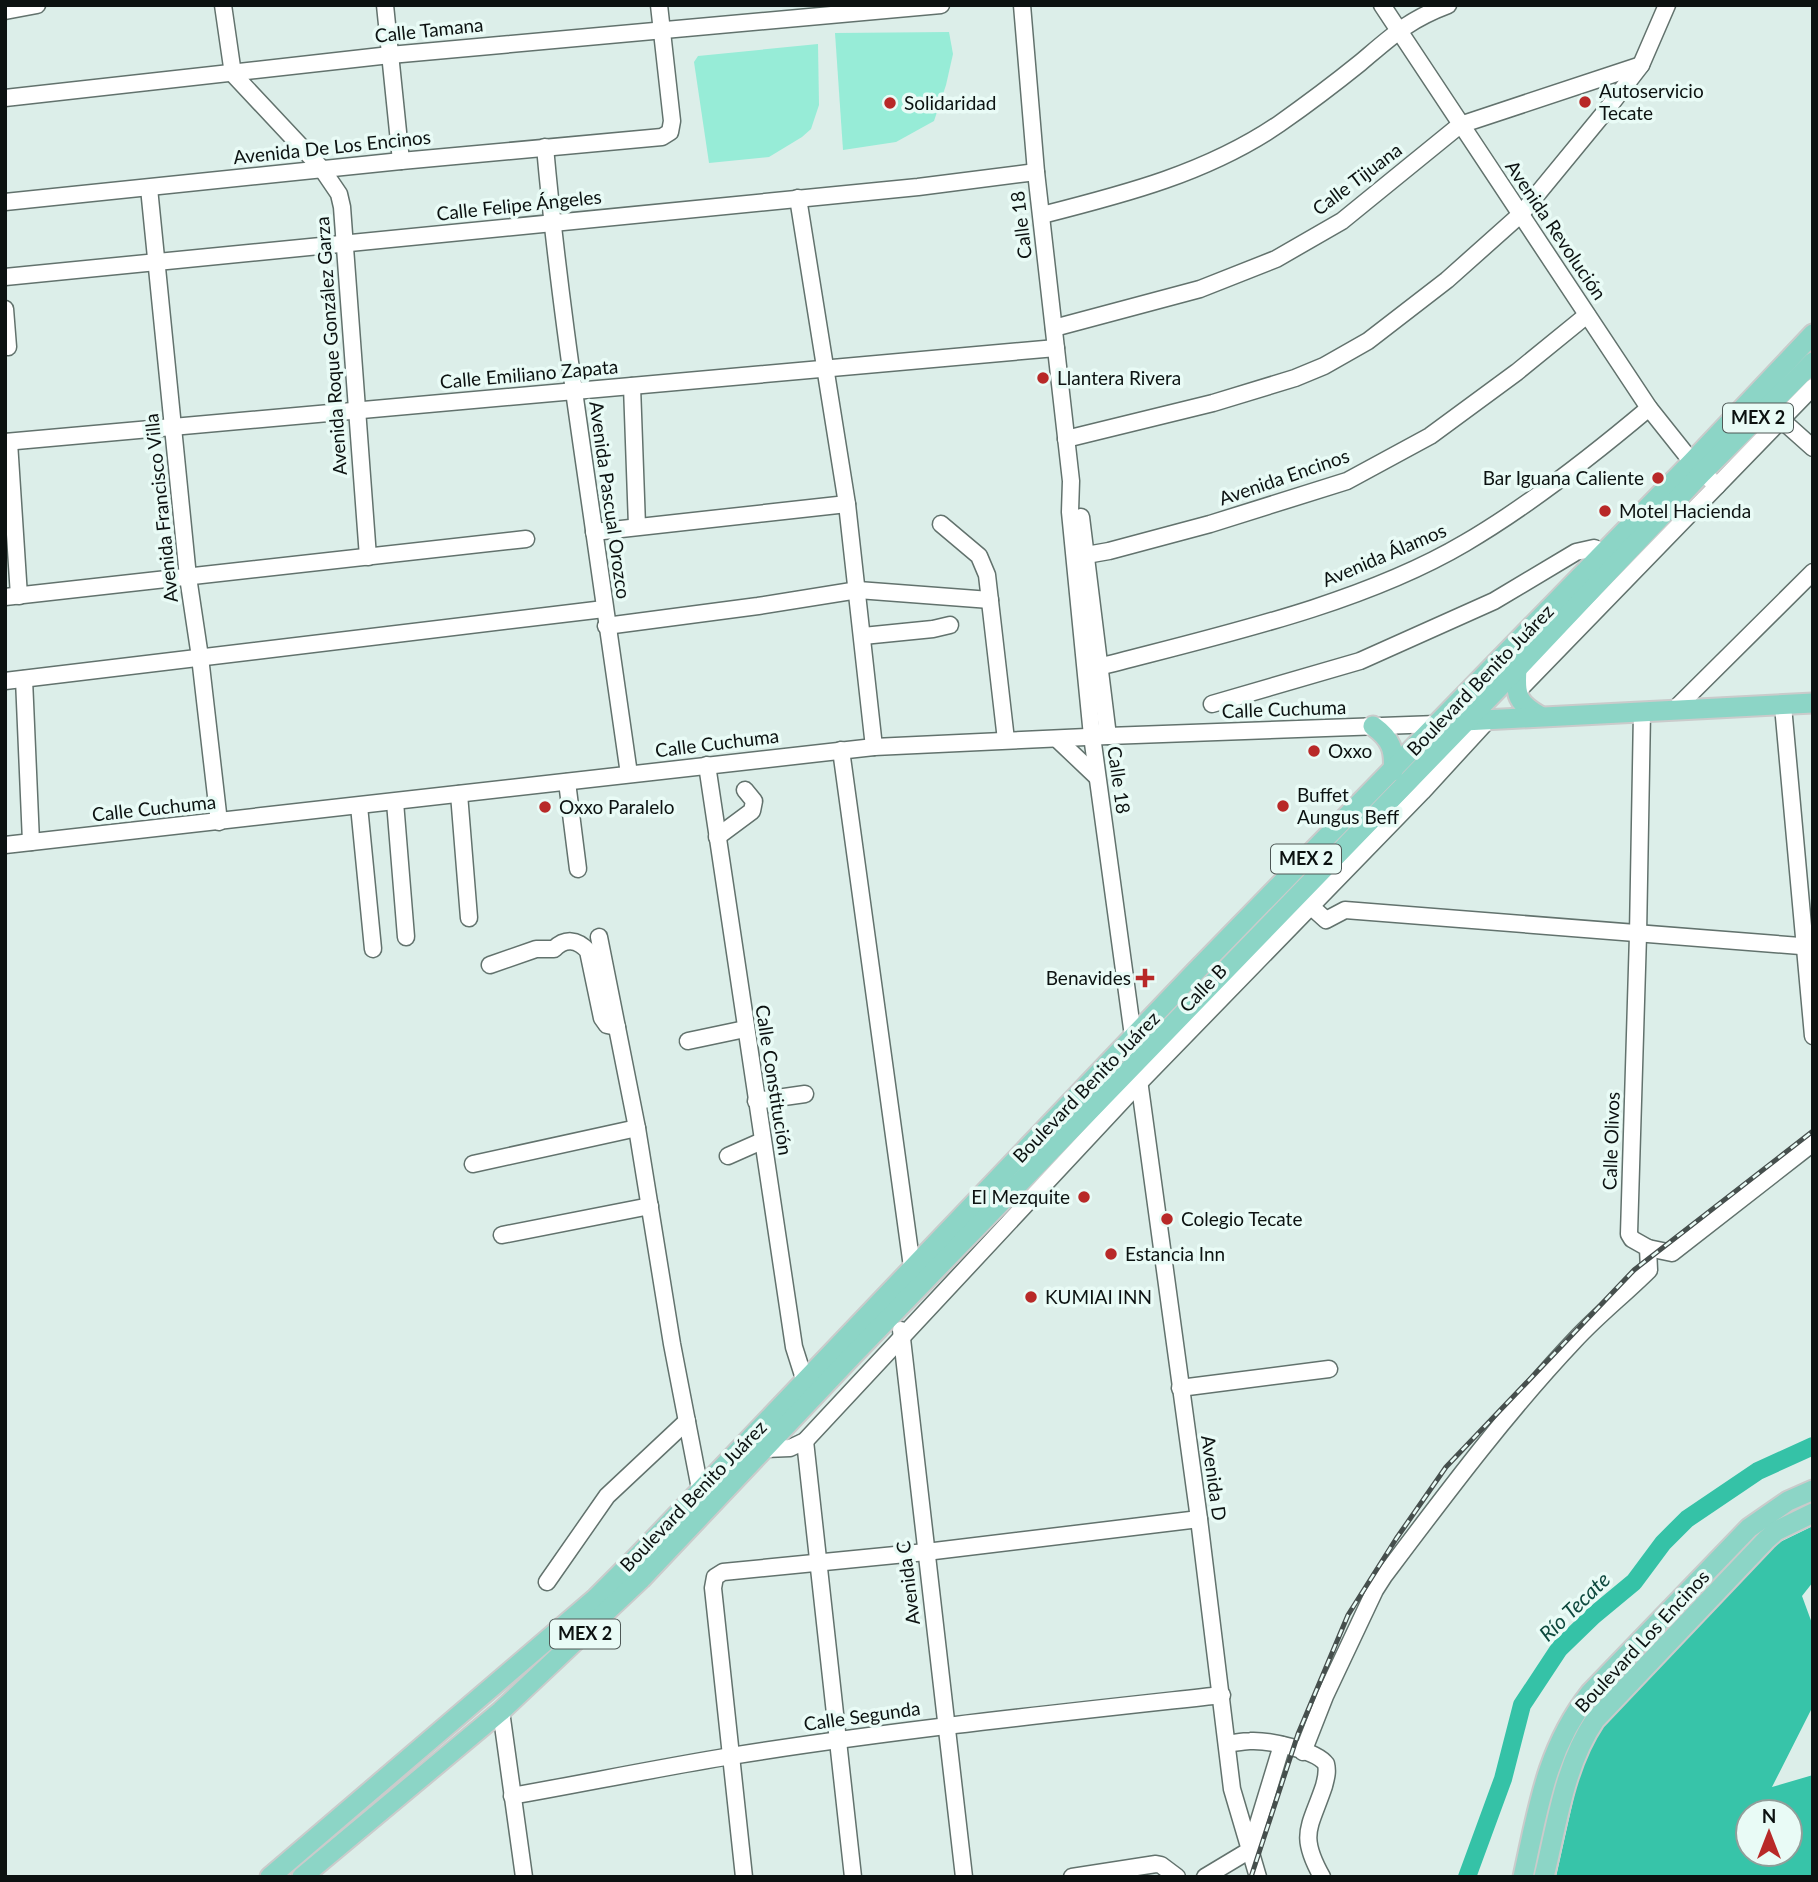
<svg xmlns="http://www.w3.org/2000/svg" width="1818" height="1882" viewBox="0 0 1818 1882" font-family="Lato,sans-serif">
	<rect width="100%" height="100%" fill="#dceee9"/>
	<g fill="#97ecd7">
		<path d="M949,32L953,54L946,85L934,121L896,142L843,150L835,33Z"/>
		<path d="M818,44L819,105L811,129L802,137L769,157L709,163L694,62L698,56Z"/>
	</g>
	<path fill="#37c4a9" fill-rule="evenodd" d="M1813,1526V1582L1802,1596L1813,1626V1706L1772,1787L1813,1775V1877H1556L1579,1774L1597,1732L1778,1543ZM1748,1812H1790V1854H1748Z"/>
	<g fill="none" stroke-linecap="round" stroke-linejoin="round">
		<path stroke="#35c2a7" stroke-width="18" d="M1467,1877L1503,1779L1522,1705L1559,1649L1593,1616L1634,1582L1663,1543L1687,1519L1758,1471L1813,1446"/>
		<defs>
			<g id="minor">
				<path d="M223,5L233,74L322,169L339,194L342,207L368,557"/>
				<path d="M385,5L401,161"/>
				<path d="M1022,5L1036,172L1071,481L1070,512L1092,736L1199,1519L1232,1789L1258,1877"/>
				<path d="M1382,5L1649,408L1692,462L1717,486"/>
				<path d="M5,11L37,5"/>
				<path d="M5,98L390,55L941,5"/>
				<path d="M545,147C556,270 574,393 592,516C604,602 616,688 629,774"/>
				<path d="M149,188L188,577L200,657L219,822"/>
				<path d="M798,198L847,504L874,747"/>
				<path d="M5,202L401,161L662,137L670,132L672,121L659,5"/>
				<path d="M1042,215C1125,194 1207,173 1279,124C1306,105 1334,84 1360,63C1392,36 1408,20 1448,5"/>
				<path d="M5,277L918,187L1036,172"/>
				<path d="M5,309L8,347"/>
				<path d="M1054,328L1200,289L1276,259L1342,221L1460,125L1641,65"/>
				<path d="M632,386L637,526"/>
				<path d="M1775,414L1813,448"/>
				<path d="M1066,439L1213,403L1295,378L1324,366L1368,341L1447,280L1521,214L1604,113L1641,65L1667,5"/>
				<path d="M5,442L1056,348"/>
				<path d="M9,442L19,596"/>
				<path d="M1081,517L1108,736"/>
				<path d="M941,524L979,556L987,575L1006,740"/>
				<path d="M594,532L847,504"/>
				<path d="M1075,557L1109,551L1210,524L1347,481L1430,436L1517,372L1587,315"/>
				<path d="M5,597L526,539"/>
				<path d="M606,626L758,606L858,590L990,600"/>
				<path d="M863,636L933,629L950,625"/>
				<path d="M1099,667C1217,636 1360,605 1465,543C1530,505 1592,456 1649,408"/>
				<path d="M24,679L31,842"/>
				<path d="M5,681L604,609"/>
				<path d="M1517,692L1813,387"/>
				<path d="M1212,704L1360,661L1494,601L1576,552L1594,548L1604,552"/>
				<path d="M1783,706L1813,1036"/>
				<path d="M1674,710L1813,572"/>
				<path d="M1057,739L1097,777"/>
				<path d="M841,750L912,1267"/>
				<path d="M707,765L794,1347L808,1391"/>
				<path d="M567,782L578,869"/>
				<path d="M459,794L469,918"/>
				<path d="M395,802L406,937"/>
				<path d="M359,806L373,949"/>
				<path d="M717,837L752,811L754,801L745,790"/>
				<path d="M5,845L874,747L1108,736L1437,724"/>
				<path d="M1305,901L1326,920L1345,910L1813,947"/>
				<path d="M599,937L637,1128L672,1344L700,1489"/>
				<path d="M490,965L536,949H554C565,938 577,939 588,951L602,1018L607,1025L617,1027"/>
				<path d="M688,1041L745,1029"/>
				<path d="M756,1101L805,1094"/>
				<path d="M728,1156L762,1141"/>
				<path d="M473,1164L637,1128"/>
				<path d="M502,1235L650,1206"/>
				<path d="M1648,1248L1672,1253L1813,1143"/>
				<path d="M901,1330L964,1877"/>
				<path d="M1180,1388L1329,1369"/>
				<path d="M805,1441L853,1877"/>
				<path d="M765,1449L790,1448L805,1441L1139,1083L1422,792L1489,719"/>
				<path d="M547,1582L607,1496L687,1421"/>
				<path d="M501,1711L524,1877"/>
				<path d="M1227,1744C1235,1743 1243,1741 1250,1741C1268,1740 1316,1750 1326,1764C1328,1772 1326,1778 1324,1786C1310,1828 1298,1834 1322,1877"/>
				<path d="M1303,1752L1325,1696L1375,1590L1384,1576C1445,1495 1506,1413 1575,1340C1598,1315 1625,1294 1649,1270L1648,1248L1632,1239L1629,1234L1638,935L1642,712"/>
				<path d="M512,1796C585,1783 658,1768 731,1756C894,1730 1058,1713 1222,1695"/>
				<path d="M744,1877L713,1588L715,1577L723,1572L926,1552L1199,1519"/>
				<path d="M1072,1877L1156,1864L1161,1865L1177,1877"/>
				<path d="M1205,1877L1250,1850L1282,1745"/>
			</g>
			<g id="major">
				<path d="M1517,669C1515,695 1517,703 1540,716"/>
				<path d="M1464,721L1813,703"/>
				<path d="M1373,726C1391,739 1395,750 1393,771"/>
				<path d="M270,1877L596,1598L636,1558L1195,972L1692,462L1813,334"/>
				<path d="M302,1877L501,1711L641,1579L852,1356L1517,669L1702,473L1813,362"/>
				<path d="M1523,1877C1538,1809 1546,1749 1590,1693L1749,1528L1788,1501L1813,1490"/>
				<path d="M1544,1877C1557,1824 1564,1766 1595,1720L1766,1540L1776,1531L1813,1513"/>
			</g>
		</defs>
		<use href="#minor" stroke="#62726d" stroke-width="19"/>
		<use href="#major" stroke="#cacbcb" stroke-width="23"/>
		<use href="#minor" stroke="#fff" stroke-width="16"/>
		<use href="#major" stroke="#8cd5c6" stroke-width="19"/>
		<defs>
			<path id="rail" d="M1251,1877L1298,1734L1348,1615L1396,1539L1446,1467L1634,1270L1813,1131"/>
		</defs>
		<use href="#rail" stroke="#464f4d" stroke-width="5"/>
		<use href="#rail" stroke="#e9fbf6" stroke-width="2.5" stroke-dasharray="8" stroke-linecap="butt"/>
	</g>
	<g fill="#b82928" stroke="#e9fbf6" stroke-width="2.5">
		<circle cx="1585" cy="102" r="7"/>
		<circle cx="890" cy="103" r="7"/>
		<circle cx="1043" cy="378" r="7"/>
		<circle cx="1658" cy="478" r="7"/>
		<circle cx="1605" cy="511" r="7"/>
		<circle cx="1314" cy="751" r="7"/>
		<circle cx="1283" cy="806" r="7"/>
		<circle cx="545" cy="807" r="7"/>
		<path d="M1141.5 967.5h7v7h7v7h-7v7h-7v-7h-7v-7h7z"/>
		<circle cx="1084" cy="1197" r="7"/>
		<circle cx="1167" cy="1219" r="7"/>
		<circle cx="1111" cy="1254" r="7"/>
		<circle cx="1031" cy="1297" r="7"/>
	</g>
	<g text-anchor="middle" stroke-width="7" stroke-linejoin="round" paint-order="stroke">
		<g fill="#e9fbf6" stroke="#4e5856" stroke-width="2">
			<rect x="1723" y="403.5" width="70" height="29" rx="5"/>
			<rect x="1271" y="844.5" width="70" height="29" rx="5"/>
			<rect x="550" y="1619.5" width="70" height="29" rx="5"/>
		</g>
		<g font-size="18" font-weight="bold" fill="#0c1211">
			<text x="1758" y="424">MEX 2</text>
			<text x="1306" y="865">MEX 2</text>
			<text x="585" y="1640">MEX 2</text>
		</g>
		<g font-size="19" fill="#0c1211" stroke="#e9fbf6">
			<text transform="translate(429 30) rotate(-6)" y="7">Calle Tamana</text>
			<text transform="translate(332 147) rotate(-6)" y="7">Avenida De Los Encinos</text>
			<text transform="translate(1357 179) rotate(-37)" y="7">Calle Tijuana</text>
			<text transform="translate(519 205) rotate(-6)" y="7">Calle Felipe Ángeles</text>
			<text transform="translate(1021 225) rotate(-97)" y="7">Calle 18</text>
			<text transform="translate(1556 230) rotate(56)" y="7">Avenida Revolución</text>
			<text transform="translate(331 346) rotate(-94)" y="7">Avenida Roque González Garza</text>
			<text transform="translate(529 374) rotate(-5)" y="7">Calle Emiliano Zapata</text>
			<text transform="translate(1284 477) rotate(-19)" y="7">Avenida Encinos</text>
			<text transform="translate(610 500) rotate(82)" y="7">Avenida Pascual Orozco</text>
			<text transform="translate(161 508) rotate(-96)" y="7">Avenida Francisco Villa</text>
			<text transform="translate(1384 555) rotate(-23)" y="7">Avenida Álamos</text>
			<text transform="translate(1480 680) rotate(-46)" y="7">Boulevard Benito Juárez</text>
			<text transform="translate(1284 709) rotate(-2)" y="7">Calle Cuchuma</text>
			<text transform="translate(717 743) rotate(-7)" y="7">Calle Cuchuma</text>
			<text transform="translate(1119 780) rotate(82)" y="7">Calle 18</text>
			<text transform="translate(154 808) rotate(-6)" y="7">Calle Cuchuma</text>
			<text transform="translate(1203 988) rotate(-46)" y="7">Calle B</text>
			<text transform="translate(774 1080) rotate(81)" y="7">Calle Constitución</text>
			<text transform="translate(1086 1087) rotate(-46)" y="7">Boulevard Benito Juárez</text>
			<text transform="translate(1611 1141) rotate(-88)" y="7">Calle Olivos</text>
			<text transform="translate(1214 1478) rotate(82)" y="7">Avenida D</text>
			<text transform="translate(693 1496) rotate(-46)" y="7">Boulevard Benito Juárez</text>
			<text transform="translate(908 1583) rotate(-97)" y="7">Avenida C</text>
			<text transform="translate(1642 1641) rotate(-47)" y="7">Boulevard Los Encinos</text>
			<text transform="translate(862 1716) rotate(-8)" y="7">Calle Segunda</text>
		</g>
		<g font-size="19" fill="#0c1211" stroke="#e9fbf6" text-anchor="start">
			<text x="1599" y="98">Autoservicio<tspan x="1599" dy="22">Tecate</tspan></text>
			<text x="904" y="110">Solidaridad</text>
			<text x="1057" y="385">Llantera Rivera</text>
			<text x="1644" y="485" text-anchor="end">Bar Iguana Caliente</text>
			<text x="1619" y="518">Motel Hacienda</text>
			<text x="1328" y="758">Oxxo</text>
			<text x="1297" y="802">Buffet<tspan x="1297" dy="22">Aungus Beff</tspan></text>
			<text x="559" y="814">Oxxo Paralelo</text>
			<text x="1131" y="985" text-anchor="end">Benavides</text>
			<text x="1070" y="1204" text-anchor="end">El Mezquite</text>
			<text x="1181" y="1226">Colegio Tecate</text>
			<text x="1125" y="1261">Estancia Inn</text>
			<text x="1045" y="1304">KUMIAI INN</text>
		</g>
		<g font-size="21" font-style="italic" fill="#0d483d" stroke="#e9fbf6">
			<text transform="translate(1575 1607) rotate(-44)" y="7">Río Tecate</text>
		</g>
	</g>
	<rect width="1818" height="1882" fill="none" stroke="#0c1211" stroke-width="14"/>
	<g transform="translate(1769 1833)"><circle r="33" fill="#e9fbf6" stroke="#919e9a" stroke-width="2"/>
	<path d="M0-5L12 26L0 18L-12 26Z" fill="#b82928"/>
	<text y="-10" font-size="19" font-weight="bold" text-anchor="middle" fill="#0c1211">N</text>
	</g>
</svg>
